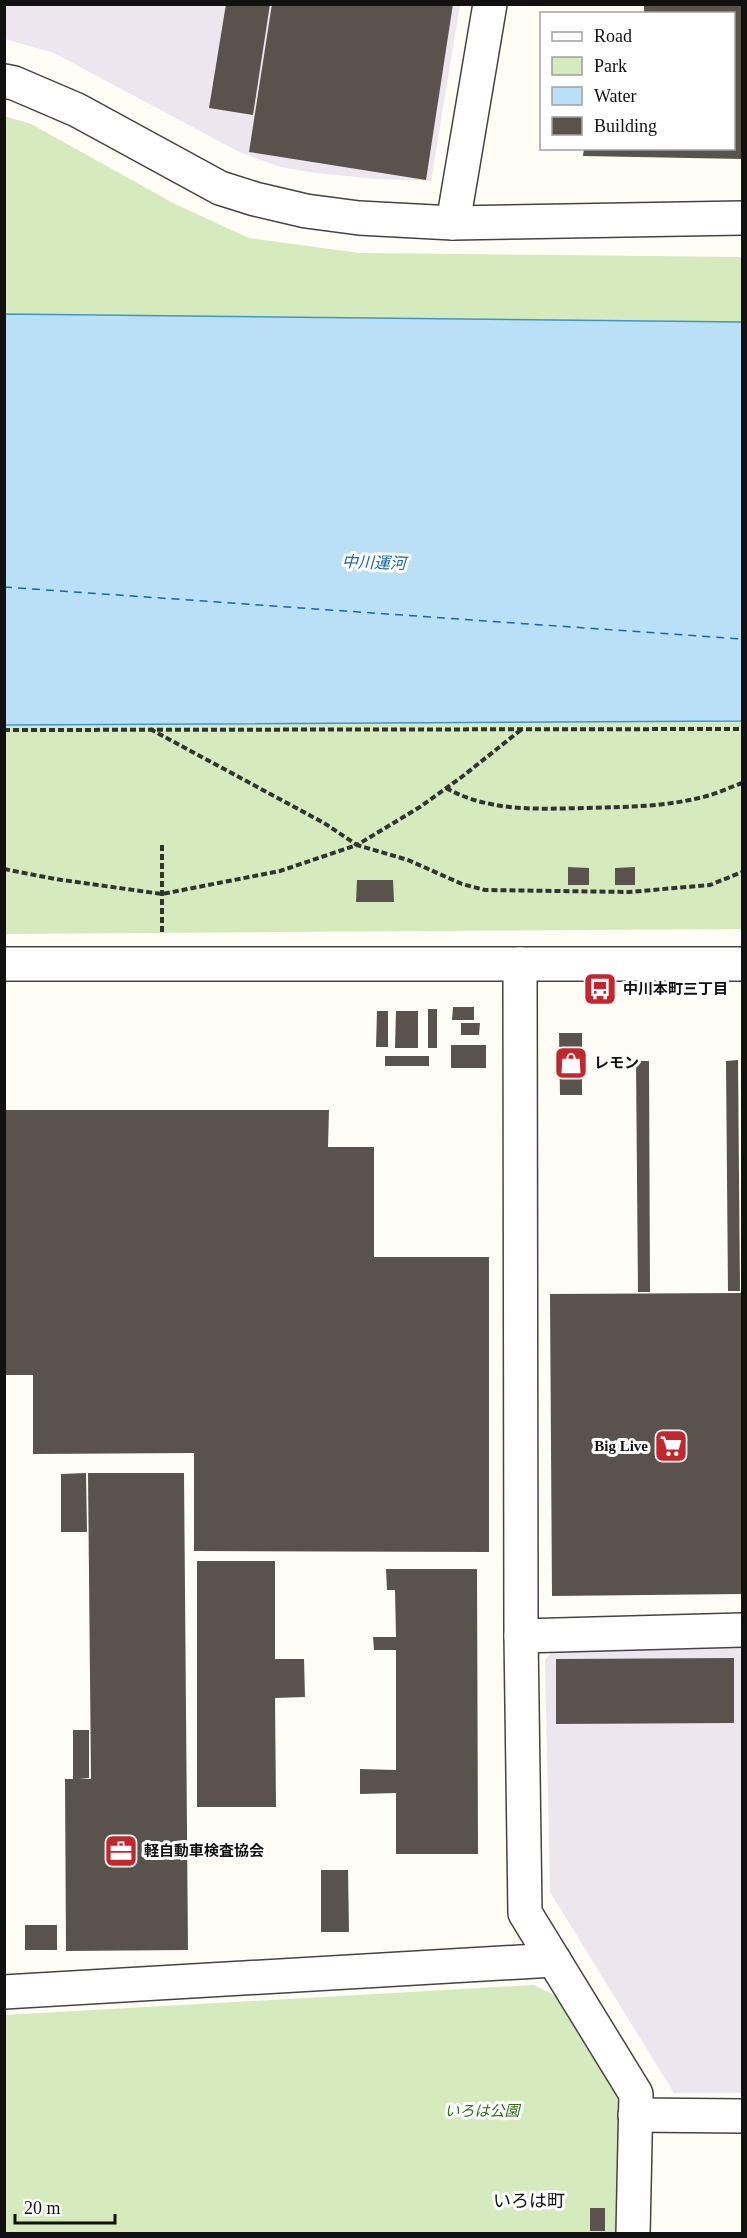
<svg xmlns="http://www.w3.org/2000/svg" width="747" height="2238" viewBox="0 0 747 2238" font-family="'Times New Roman','Noto Sans JP',serif">
	<rect width="100%" height="100%" fill="#fffdf5"/>
	<g fill="#eee6ef">
		<path d="M5,5H460L431,181L375,179L316,173L280,167L239,152L54,53L5,39Z"/>
		<path d="M742,1644V2093H674L550,1892L545,1661L555,1646Z"/>
	</g>
	<g fill="#d5ebbd">
		<path d="M4,116L31,124L175,204L249,238L360,253L742,257V322L5,314Z"/>
		<path d="M742,721V929L5,934L4,725Z"/>
		<path d="M534,1985L556,1996L618,2095V2233L5,2234V2015Z"/>
	</g>
	<path fill="#b9e0f7" stroke="#3f96cf" stroke-width="1.5" d="M5,314L742,322V721L5,725Z"/>
	<g fill="none" stroke-linecap="round" stroke-linejoin="round">
		<path stroke="#1768a6" stroke-width="1.5" stroke-dasharray="8 6" stroke-linecap="butt" d="M4,587L742,639"/>
	</g>
	<g fill="#5a524d">
		<path d="M226,4H270L253,115L209,108Z"/>
		<path d="M272,4H453L426,180L249,152Z"/>
		<path d="M644,4H742V159L583,156L584,148H734V14H644Z"/>
		<path d="M568,867L589,868V885H568Z"/>
		<path d="M635,867V885H615V868Z"/>
		<path d="M357,880H393L394,902H356Z"/>
		<path d="M453,1007H474V1020H452Z"/>
		<rect x="428" y="1009" width="9" height="39"/>
		<path d="M377,1011H388V1047H376Z"/>
		<path d="M396,1011H418V1048H395Z"/>
		<path d="M461,1023H480L479,1035H461Z"/>
		<path d="M559,1033H582V1095H560Z"/>
		<rect x="451" y="1045" width="35" height="23"/>
		<rect x="385" y="1056" width="44" height="10"/>
		<path d="M738,1060L740,1291H728L726,1061Z"/>
		<path d="M636,1061H649L650,1292H638Z"/>
		<path d="M4,1110H329L328,1147H374V1257H489V1552L194,1551V1453L33,1454V1375H4V1147L179,1146L4,1147Z"/>
		<path d="M742,1293V1594L552,1596L550,1294Z"/>
		<path d="M86,1473L87,1532H61V1474Z"/>
		<path d="M88,1473H184L188,1950L66,1951L65,1779H73V1730H89V1778L79,1779H91Z"/>
		<path d="M197,1561H275V1659H304L305,1697L275,1698L276,1807H197Z"/>
		<path d="M386,1569H477L478,1854H396V1793L360,1794V1769L396,1770V1650H374L373,1637H396L395,1590H387Z"/>
		<path d="M734,1658V1723L556,1724V1659Z"/>
		<path d="M321,1870H348L349,1932H321Z"/>
		<rect x="25" y="1925" width="32" height="25"/>
		<rect x="590" y="2208" width="15" height="23"/>
	</g>
	<g fill="none" stroke-linecap="round" stroke-linejoin="round">
		<defs>
			<g id="minor">
				<path d="M4,81L14,83L77,110L220,188L255,199L306,211L359,218L453,223L742,218"/>
				<path d="M453,223L490,4"/>
				<path d="M4,964H742"/>
				<path d="M520,964L521,1636L525,1913L636,2094L633,2234"/>
				<path d="M521,1636L742,1630"/>
				<path d="M4,1992L554,1960"/>
				<path d="M635,2115L742,2116"/>
			</g>
		</defs>
		<use href="#minor" stroke="#444" stroke-width="36"/>
		<g stroke="#333" stroke-width="4" stroke-dasharray="6 3" stroke-linecap="butt">
			<path d="M150,729L324,823L357,845L420,807L463,776L522,729"/>
			<path d="M4,730L742,729"/>
			<path d="M446,788C489,812 537,809 585,808C624,807 661,807 699,798C714,795 728,788 742,783"/>
			<path d="M4,869L55,879L162,894L280,871L357,845L408,860L462,884L485,890L629,892L710,885L742,872"/>
			<path d="M162,932V844"/>
		</g>
		<use href="#minor" stroke="#fff" stroke-width="33"/>
	</g>
	<defs>
		<symbol id="bus-square" viewBox="-11 -11 22 22"><rect x="-9" y="-9" width="18" height="18" rx="4" fill="#c4262e" stroke="#fff"/><path d="M-5-6H5V4H4V6H2V4H-2V6H-4V4H-5ZM-3.5-4V0h7V-4ZM-3.5 1.2v1.5H-2V1.2ZM2 1.2v1.5H3.5V1.2Z" fill="#fff"/></symbol>
		<symbol id="shop-square" viewBox="-11 -11 22 22"><rect x="-9" y="-9" width="18" height="18" rx="4" fill="#c4262e" stroke="#fff"/><path d="M-5-2.5h2.3a2.7 3.5 0 0 1 5.4 0H5L5.5 6h-11ZM-1.5-2.5h3a1.5 2.3 0 0 0-3 0Z" fill="#fff"/></symbol>
		<symbol id="supermarket-square" viewBox="-11 -11 22 22"><rect x="-9" y="-9" width="18" height="18" rx="4" fill="#c4262e" stroke="#fff"/><path d="M-6-5.5h2.5l.6 2H6L4.5 2H-2.5L-4.4-4H-6ZM-1.5 3.2a1.3 1.3 0 1 0 .1 0ZM3 3.2a1.3 1.3 0 1 0 .1 0Z" fill="#fff"/></symbol>
		<symbol id="office-square" viewBox="-11 -11 22 22"><rect x="-9" y="-9" width="18" height="18" rx="4" fill="#c4262e" stroke="#fff"/><path d="M-6-3h4V-5.5h4V-3h4V5H-6ZM-1-4.5V-3h2v-1.5ZM-6 0V1H6V0Z" fill="#fff"/></symbol>
	</defs>
	<g fill-rule="evenodd">
		<use href="#bus-square" x="581" y="970" width="38" height="38"/>
		<use href="#shop-square" x="552" y="1044" width="38" height="38"/>
		<use href="#supermarket-square" x="652" y="1427" width="38" height="38"/>
		<use href="#office-square" x="102" y="1832" width="38" height="38"/>
	</g>
	<g text-anchor="middle" stroke-width="6" stroke-linejoin="round" paint-order="stroke">
		<g font-size="15" font-weight="bold" fill="#111" stroke="#fff" text-anchor="start">
			<text x="623" y="994">中川本町三丁目</text>
			<text x="594" y="1068">レモン</text>
			<text x="648" y="1451" text-anchor="end">Big Live</text>
			<text x="144" y="1856">軽自動車検査協会</text>
		</g>
		<g font-size="15" font-style="italic" fill="#2f6b1f" stroke="#fff">
			<text x="482" y="2116">いろは公園</text>
		</g>
		<g font-size="16" font-style="italic" fill="#1768a6" stroke="#fff">
			<text transform="translate(374 562) rotate(2)" y="6">中川運河</text>
		</g>
		<g font-size="18" fill="#111" stroke="#fff">
			<text x="529" y="2207">いろは町</text>
		</g>
	</g>
	<rect width="747" height="2238" fill="none" stroke="#111111" stroke-width="12"/>
	<rect x="540" y="12" width="195" height="138" fill="#ffffff" stroke="#a0a0a0" stroke-width="1.5"/>
	<rect x="552" y="32" width="30" height="9" fill="#ffffff" stroke="#a0a0a0" stroke-width="1.5"/>
	<text x="594" y="42" font-size="18" fill="#111111">Road</text>
	<rect x="552" y="57" width="30" height="18" fill="#d5ebbd" stroke="#a0a0a0" stroke-width="1.5"/>
	<text x="594" y="72" font-size="18" fill="#111111">Park</text>
	<rect x="552" y="87" width="30" height="18" fill="#b9e0f7" stroke="#a0a0a0" stroke-width="1.5"/>
	<text x="594" y="102" font-size="18" fill="#111111">Water</text>
	<rect x="552" y="117" width="30" height="18" fill="#5a524d" stroke="#a0a0a0" stroke-width="1.5"/>
	<text x="594" y="132" font-size="18" fill="#111111">Building</text>
	<path d="M15 2214v9h100v-9" fill="none" stroke="#111111" stroke-width="3"/>
	<text x="24" y="2214" font-size="18" fill="#111111" stroke="#ffffff" stroke-width="4.5" paint-order="stroke">20 m</text>
</svg>
